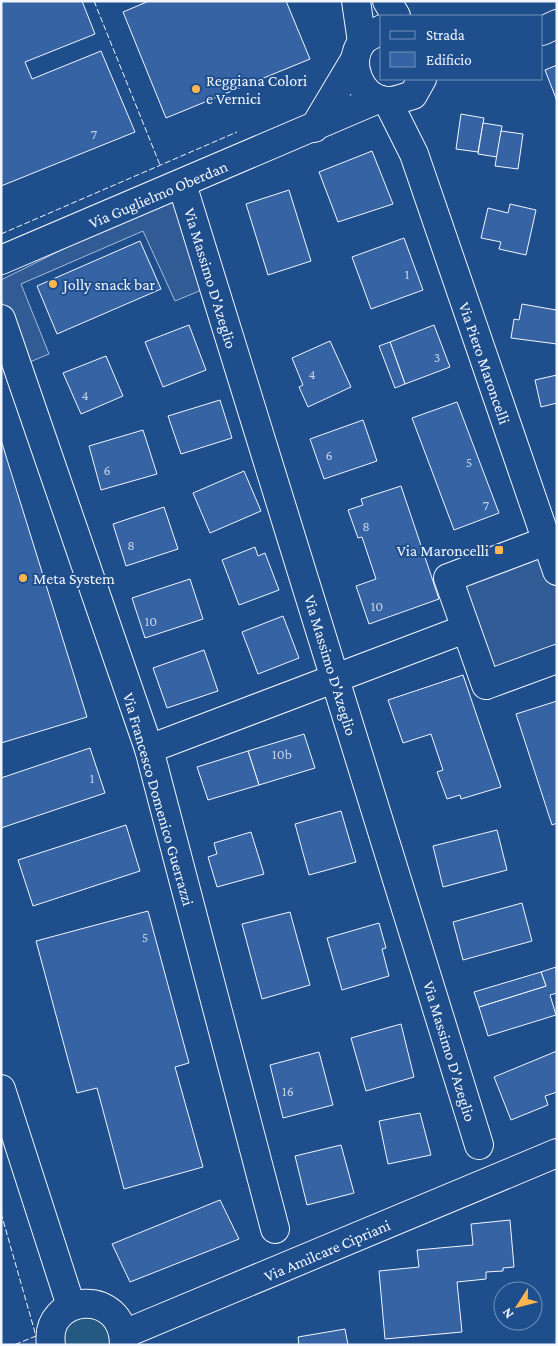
<svg xmlns="http://www.w3.org/2000/svg" width="558" height="1346" viewBox="0 0 558 1346" font-family="'Crimson Pro',serif">
	<rect width="100%" height="100%" fill="#1f4e8c"/>
	<path fill="#245a82" stroke="#a8bbd7" d="M79,1316L103,1319L113,1345H62L65,1327Z"/>
	<g fill="#305b95" stroke="#a8bbd7">
		<path d="M178,192L209,287L175,301L143,231L21,284L49,354L25,364L1,301V280Z"/>
		<path d="M546,541L557,571V659L486,685L448,578Z"/>
	</g>
	<g fill="#3563a3" stroke="#f2f6ff">
		<path d="M1,1H82L95,34L25,62L32,79L101,51L135,132L1,186Z"/>
		<path d="M149,1H286L310,59L166,118L123,12Z"/>
		<path d="M557,65V101L545,70Z"/>
		<path d="M461,114L484,118L478,152L456,149Z"/>
		<path d="M483,123L502,126L497,157L478,154Z"/>
		<path d="M501,131L523,134L518,169L495,166Z"/>
		<path d="M372,151L393,204L338,222L319,172Z"/>
		<path d="M289,190L311,261L268,275L246,204Z"/>
		<path d="M510,204L536,210L526,255L499,249L501,242L481,238L488,208L508,213Z"/>
		<path d="M404,238L423,290L371,309L352,257Z"/>
		<path d="M140,241L161,289L57,334L37,286Z"/>
		<path d="M557,302V344L511,338L514,319L519,320L522,304L556,310Z"/>
		<path d="M189,325L206,370L163,387L145,342Z"/>
		<path d="M434,325L450,367L405,384L390,342Z"/>
		<path d="M330,341L351,387L308,407L299,387L303,385L292,358Z"/>
		<path d="M390,342L405,384L395,388L379,346Z"/>
		<path d="M106,356L123,396L81,414L63,373Z"/>
		<path d="M557,375V403L541,407L535,380Z"/>
		<path d="M220,400L232,438L181,454L168,416Z"/>
		<path d="M457,402L499,513L454,530L412,418Z"/>
		<path d="M363,420L377,461L324,479L310,439Z"/>
		<path d="M143,430L157,474L101,490L89,446Z"/>
		<path d="M1,440L87,717L1,743Z"/>
		<path d="M244,471L261,511L210,533L193,493Z"/>
		<path d="M401,486L439,599L369,624L356,586L376,579L362,537L358,538L348,510L363,505L361,499Z"/>
		<path d="M164,507L178,549L126,566L113,524Z"/>
		<path d="M255,547L258,556L265,553L279,590L239,605L222,560Z"/>
		<path d="M190,579L203,619L145,638L132,598Z"/>
		<path d="M283,616L299,658L258,674L242,632Z"/>
		<path d="M204,650L218,691L167,708L153,668Z"/>
		<path d="M463,675L501,787L461,799L460,795L447,799L437,772L443,770L431,734L403,743L388,700Z"/>
		<path d="M557,701V823L552,825L516,714Z"/>
		<path d="M304,734L315,768L259,785L248,751Z"/>
		<path d="M90,748L105,793L1,828V778Z"/>
		<path d="M248,751L259,785L208,800L197,767Z"/>
		<path d="M341,811L356,862L309,875L295,824Z"/>
		<path d="M126,825L140,871L33,906L18,860Z"/>
		<path d="M497,830L507,870L443,887L433,846Z"/>
		<path d="M251,832L264,874L217,887L208,857L217,854L214,843Z"/>
		<path d="M522,903L532,941L463,960L453,922Z"/>
		<path d="M148,911L189,1063L175,1067L203,1167L124,1189L97,1088L77,1093L36,941Z"/>
		<path d="M290,912L310,985L262,999L242,924Z"/>
		<path d="M379,923L386,948L382,949L389,976L342,990L327,938Z"/>
		<path d="M556,967L557,993L550,995L556,1015L488,1036L479,1007L546,986L541,972Z"/>
		<path d="M541,972L546,986L479,1007L474,992Z"/>
		<path d="M401,1024L414,1077L366,1091L351,1038Z"/>
		<path d="M557,1051V1092L545,1096L548,1105L511,1120L494,1077Z"/>
		<path d="M319,1052L333,1105L283,1118L270,1065Z"/>
		<path d="M420,1113L431,1155L388,1164L379,1121Z"/>
		<path d="M341,1145L354,1193L307,1205L295,1156Z"/>
		<path d="M220,1200L239,1239L130,1282L112,1244Z"/>
		<path d="M510,1220L514,1267L503,1268V1271L486,1272V1279L457,1282L462,1332L385,1339L379,1271L419,1267L417,1250L473,1245L471,1224Z"/>
		<path d="M345,1329L348,1345H299L298,1337Z"/>
	</g>
	<g fill="none" stroke-linecap="round" stroke-linejoin="round">
		<defs>
			<g id="minor">
				<path d="M356,1L362,42"/>
				<path d="M387,1L396,16"/>
				<path d="M382,29C376,33 366,37 362,42C346,63 360,98 386,101C394,102 405,97 413,95L422,79"/>
				<path d="M542,31L557,24"/>
				<path d="M388,102L414,154L557,571"/>
				<path d="M314,128L354,61"/>
				<path d="M182,184L479,1145"/>
				<path d="M1,260L378,99"/>
				<path d="M1,319L149,749L275,1229"/>
				<path d="M546,541L448,578L486,685L557,659"/>
				<path d="M149,749L465,629"/>
				<path d="M124,1334L557,1153"/>
			</g>
			<g id="major">
				<path d="M1,1089L71,1306"/>
				<path d="M51,1345C43,1294 124,1286 124,1345"/>
			</g>
		</defs>
		<use href="#minor" stroke="#f2f6ff" stroke-width="30"/>
		<use href="#major" stroke="#f2f6ff" stroke-width="30"/>
		<use href="#minor" stroke="#1f4e8c" stroke-width="28"/>
		<use href="#major" stroke="#1f4e8c" stroke-width="28"/>
		<g stroke="#f2f6ff" stroke-width="1" stroke-dasharray="6 2.5" stroke-linecap="butt">
			<path d="M94,1L160,165"/>
			<path d="M1,234L237,132"/>
			<path d="M1,1213L36,1336L14,1345"/>
		</g>
	</g>
	<g fill="#ffb74d" stroke="#1f4e8c" stroke-width="2">
		<circle cx="196" cy="89" r="5"/>
		<circle cx="53" cy="284" r="5"/>
		<rect x="494" y="545" width="10" height="10" rx="2.5"/>
		<circle cx="23" cy="578" r="5"/>
	</g>
	<g text-anchor="middle" stroke-width="4" stroke-linejoin="round" paint-order="stroke">
		<g font-size="14" fill="#c3d1e8">
			<text x="94" y="139">7</text>
			<text x="407" y="279">1</text>
			<text x="437" y="362">3</text>
			<text x="312" y="379">4</text>
			<text x="85" y="400">4</text>
			<text x="329" y="460">6</text>
			<text x="469" y="467">5</text>
			<text x="107" y="475">6</text>
			<text x="486" y="510">7</text>
			<text x="366" y="531">8</text>
			<text x="131" y="550">8</text>
			<text x="377" y="611">10</text>
			<text x="151" y="626">10</text>
			<text x="282" y="759">10b</text>
			<text x="92" y="783">1</text>
			<text x="145" y="942">5</text>
			<text x="288" y="1096">16</text>
		</g>
		<g font-size="16" fill="#f2f6ff" stroke="#1f4e8c" text-anchor="start">
			<text x="206" y="86">Reggiana Colori<tspan x="206" dy="18">e Vernici</tspan></text>
			<text x="63" y="290">Jolly snack bar</text>
			<text x="489" y="556" text-anchor="end">Via Maroncelli</text>
			<text x="33" y="584">Meta System</text>
		</g>
		<g font-size="16" fill="#f2f6ff" stroke="#1f4e8c">
			<text transform="translate(158 194) rotate(-23)" y="6">Via Guglielmo Oberdan</text>
			<text transform="translate(211 278) rotate(73)" y="6">Via Massimo D'Azeglio</text>
			<text transform="translate(485 363) rotate(71)" y="6">Via Piero Maroncelli</text>
			<text transform="translate(331 665) rotate(73)" y="6">Via Massimo D'Azeglio</text>
			<text transform="translate(159 799) rotate(74)" y="6">Via Francesco Domenico Guerrazzi</text>
			<text transform="translate(450 1051) rotate(73)" y="6">Via Massimo D'Azeglio</text>
			<text transform="translate(327 1250) rotate(-23)" y="6">Via Amilcare Cipriani</text>
		</g>
	</g>
	<rect width="558" height="1346" fill="none" stroke="#f2f6ff" stroke-width="5"/>
	<rect x="380" y="15" width="162" height="65" fill="#1f4e8c" stroke="#7391ba"/>
	<rect x="390" y="31" width="25" height="8" fill="#1f4e8c" stroke="#7391ba"/>
	<text x="426" y="40" font-size="15" fill="#f2f6ff">Strada</text>
	<rect x="390" y="52" width="25" height="15" fill="#3563a3" stroke="#7391ba"/>
	<text x="426" y="65" font-size="15" fill="#f2f6ff">Edificio</text>
	<g transform="translate(518 1306) rotate(234)"><circle r="24" fill="#1f4e8c" stroke="#7391ba"/>
	<path d="M0-4L9 19L0 12L-9 19Z" fill="#ffb74d"/>
	<text y="-8" font-size="14" font-weight="bold" text-anchor="middle" fill="#f2f6ff">N</text>
	</g>
</svg>
